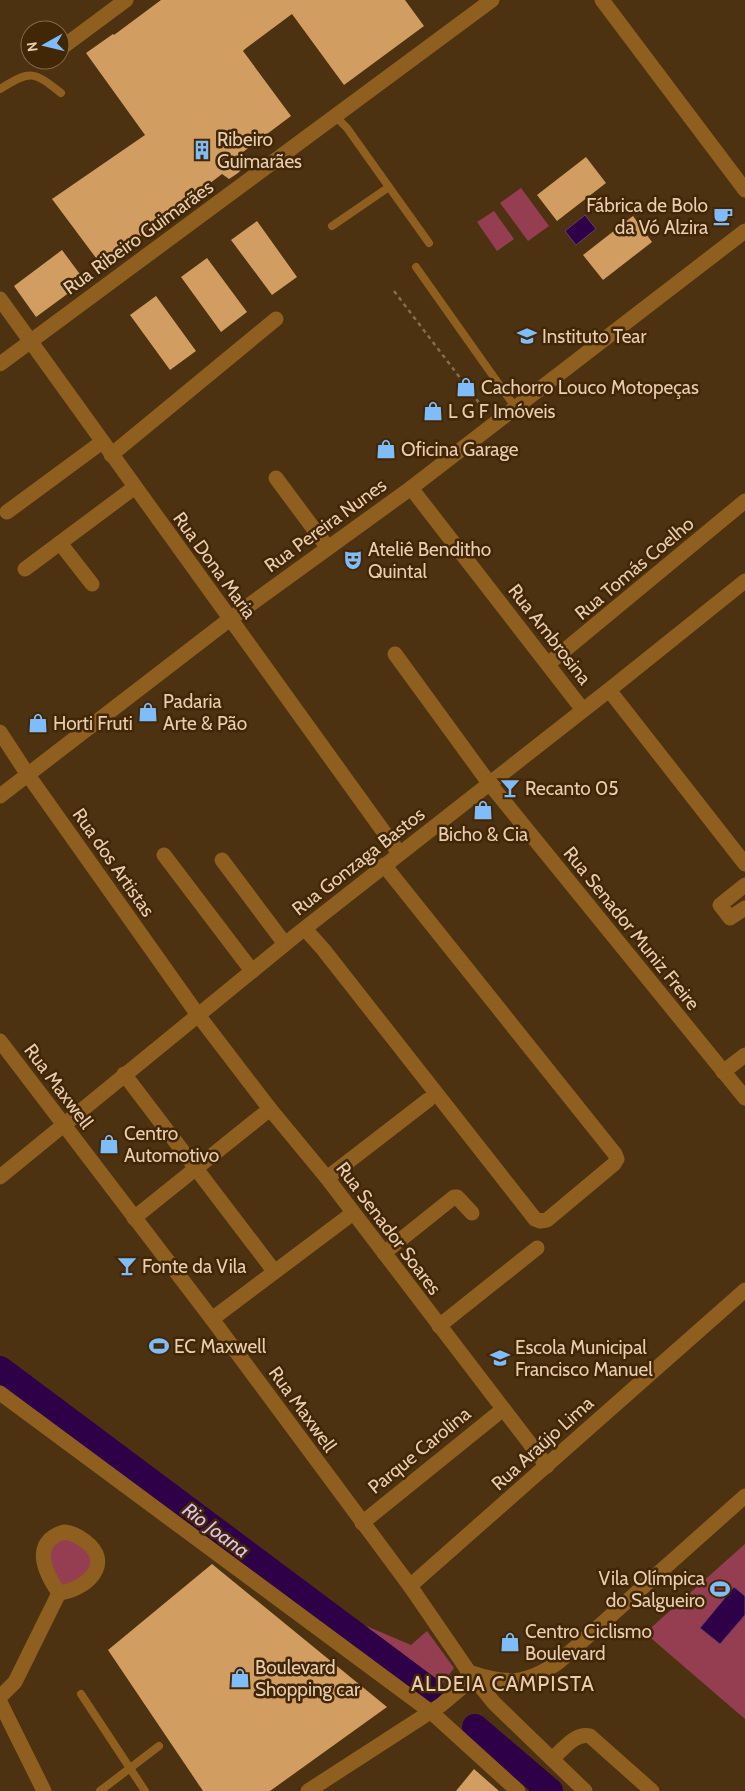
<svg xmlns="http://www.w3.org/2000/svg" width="745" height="1791" viewBox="0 0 745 1791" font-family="Cabin,sans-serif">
	<rect width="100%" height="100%" fill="#4c3211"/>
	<g fill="#953e51">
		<path d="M521,188L549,226L528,241L500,203Z"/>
		<path d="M494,211L514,239L497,251L477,222Z"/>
		<path d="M65,1537L81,1542L94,1562L87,1576L60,1588L53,1578L47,1548Z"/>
		<path d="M745,1544V1719L645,1633Z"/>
		<path d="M364,1625L411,1645L427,1631L454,1668L442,1684Z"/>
	</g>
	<g fill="#2e0047" stroke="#663e66">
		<path d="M585,215L596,229L576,245L565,231Z"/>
		<path d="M734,1587L745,1596V1615L720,1644L700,1628Z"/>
	</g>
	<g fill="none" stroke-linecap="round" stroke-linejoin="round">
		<g stroke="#2e0047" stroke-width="26">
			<path d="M0,1369L431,1691"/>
			<path d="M475,1727L550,1791"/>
		</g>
	</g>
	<g fill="#d29d61">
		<path d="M161,0H405L424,26L344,85L292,14L245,49L243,51L291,116L239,155L246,165L238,173L229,179L222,174L102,266L52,199L145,135L86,53L113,34L114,35Z"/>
		<path d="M586,157L606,183L557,221L537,195Z"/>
		<path d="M633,216L652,242L603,280L583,255Z"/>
		<path d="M257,221L297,277L272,295L231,240Z"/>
		<path d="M62,250L85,281L36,317L14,286Z"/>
		<path d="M207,258L247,312L221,332L181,277Z"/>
		<path d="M156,296L196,351L170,370L130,315Z"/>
		<path d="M212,1564L387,1707L270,1791H203L108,1650Z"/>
		<path d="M474,1769L499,1791H456Z"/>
	</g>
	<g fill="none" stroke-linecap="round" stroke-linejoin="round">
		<path stroke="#866c4c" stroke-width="2.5" stroke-dasharray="4 4" stroke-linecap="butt" d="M394,291L486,412"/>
		<g stroke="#8f5f1f" stroke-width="8">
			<path d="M0,89C31,70 33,71 61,93"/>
			<path d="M389,187L429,243"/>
			<path d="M332,226L389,187L347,128L335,116"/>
			<path d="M416,267L515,407"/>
			<path d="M81,1694L145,1791"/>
			<path d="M100,1791L159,1746"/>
		</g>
		<g stroke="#8f5f1f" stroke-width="15">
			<path d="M602,0L745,190"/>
			<path d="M60,49L126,0"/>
			<path d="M0,299L399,853"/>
			<path d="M0,364L492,0"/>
			<path d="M111,455L276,319"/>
			<path d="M276,478L328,548"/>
			<path d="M411,488L583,710"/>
			<path d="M7,512L102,442"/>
			<path d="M60,543L92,584"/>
			<path d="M25,569L135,487"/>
			<path d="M395,654L489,783L745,1098"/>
			<path d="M548,664L745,501"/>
			<path d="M609,690L745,864"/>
			<path d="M0,732L28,775L198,1015L270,1109L327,1178L547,1466"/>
			<path d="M164,855L252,971"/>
			<path d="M222,860L285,944"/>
			<path d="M745,885L720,905L730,918L745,908"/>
			<path d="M305,929L323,949L535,1219L540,1221L547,1220L614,1164L617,1159L615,1154L384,865"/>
			<path d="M723,1072L745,1055"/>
			<path d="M124,1074L274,1271"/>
			<path d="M327,1178L428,1100"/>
			<path d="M134,1218L270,1109"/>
			<path d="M384,1253L454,1197H457L472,1213"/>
			<path d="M212,1319L353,1213"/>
			<path d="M439,1326L537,1248"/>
			<path d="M362,1523L502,1410"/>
			<path d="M64,1532C73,1533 78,1536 85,1541C115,1563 86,1590 59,1593C45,1573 30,1542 64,1532Z"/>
			<path d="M410,1586L745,1290"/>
			<path d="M0,1697L15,1682L59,1593"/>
			<path d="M0,1702L44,1791"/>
			<path d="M552,1759C563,1750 575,1732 590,1736L652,1791"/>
			<path d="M308,1791L441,1705L460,1689L469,1672"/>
		</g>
		<g stroke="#8f5f1f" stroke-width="15">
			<path d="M0,796L230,619L411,488L745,231"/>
			<path d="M0,1041L212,1319L410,1586L469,1672L494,1703L585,1791"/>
			<path d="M0,1177L295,936L609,690L745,581"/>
			<path d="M0,1393L431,1712L518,1791"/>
			<path d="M469,1672C508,1685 526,1685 560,1661L745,1496"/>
		</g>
	</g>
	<defs>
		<symbol id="building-bare" viewBox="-9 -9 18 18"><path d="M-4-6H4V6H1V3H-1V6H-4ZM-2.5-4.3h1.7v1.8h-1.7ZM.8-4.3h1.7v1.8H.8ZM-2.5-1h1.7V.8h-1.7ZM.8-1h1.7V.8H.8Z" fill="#7fbdfa" stroke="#412705" stroke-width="2.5" paint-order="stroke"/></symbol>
		<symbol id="cafe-bare" viewBox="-9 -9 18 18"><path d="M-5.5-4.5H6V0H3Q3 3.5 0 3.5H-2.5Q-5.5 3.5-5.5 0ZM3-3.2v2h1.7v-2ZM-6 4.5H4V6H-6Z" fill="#7fbdfa" stroke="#412705" stroke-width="2.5" paint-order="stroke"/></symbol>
		<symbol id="school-bare" viewBox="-9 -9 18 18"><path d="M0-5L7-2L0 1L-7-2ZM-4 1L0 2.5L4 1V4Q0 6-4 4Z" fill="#7fbdfa" stroke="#412705" stroke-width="2.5" paint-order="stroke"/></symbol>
		<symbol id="shop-bare" viewBox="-9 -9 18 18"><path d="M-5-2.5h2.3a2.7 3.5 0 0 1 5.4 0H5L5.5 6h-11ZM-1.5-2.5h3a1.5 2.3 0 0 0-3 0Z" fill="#7fbdfa" stroke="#412705" stroke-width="2.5" paint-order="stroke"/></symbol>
		<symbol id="theatre-bare" viewBox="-9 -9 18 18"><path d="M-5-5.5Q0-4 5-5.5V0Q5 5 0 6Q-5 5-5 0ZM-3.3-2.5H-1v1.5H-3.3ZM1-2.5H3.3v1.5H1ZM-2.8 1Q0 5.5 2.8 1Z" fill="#7fbdfa" stroke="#412705" stroke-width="2.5" paint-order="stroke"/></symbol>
		<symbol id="bar-bare" viewBox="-9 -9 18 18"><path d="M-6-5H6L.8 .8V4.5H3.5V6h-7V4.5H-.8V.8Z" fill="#7fbdfa" stroke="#412705" stroke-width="2.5" paint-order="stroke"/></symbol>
		<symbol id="stadium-bare" viewBox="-9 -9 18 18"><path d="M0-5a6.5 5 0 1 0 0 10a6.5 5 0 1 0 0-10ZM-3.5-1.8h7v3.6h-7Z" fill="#7fbdfa" stroke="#412705" stroke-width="2.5" paint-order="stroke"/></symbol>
	</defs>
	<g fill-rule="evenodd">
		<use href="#building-bare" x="188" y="136" width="28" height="28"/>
		<use href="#cafe-bare" x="709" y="202" width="28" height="28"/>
		<use href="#school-bare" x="513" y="322" width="28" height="28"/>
		<use href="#shop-bare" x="452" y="373" width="28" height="28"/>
		<use href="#shop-bare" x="419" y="397" width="28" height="28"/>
		<use href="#shop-bare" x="372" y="435" width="28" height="28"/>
		<use href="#theatre-bare" x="339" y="546" width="28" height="28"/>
		<use href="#shop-bare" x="134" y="698" width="28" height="28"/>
		<use href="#shop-bare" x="24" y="709" width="28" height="28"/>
		<use href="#bar-bare" x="496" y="774" width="28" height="28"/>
		<use href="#shop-bare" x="469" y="796" width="28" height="28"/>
		<use href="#shop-bare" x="95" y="1130" width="28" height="28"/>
		<use href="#bar-bare" x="113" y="1252" width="28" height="28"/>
		<use href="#stadium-bare" x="145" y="1332" width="28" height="28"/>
		<use href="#school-bare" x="486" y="1344" width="28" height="28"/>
		<use href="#stadium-bare" x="706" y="1575" width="28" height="28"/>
		<use href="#shop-bare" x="496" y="1628" width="28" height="28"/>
		<use href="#shop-bare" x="226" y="1664" width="28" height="28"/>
	</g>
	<g text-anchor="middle" stroke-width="5" stroke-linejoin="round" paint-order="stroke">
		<g font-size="19" fill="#e9cdb0" stroke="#412705" text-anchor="start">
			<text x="217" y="146">Ribeiro<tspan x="217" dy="22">Guimarães</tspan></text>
			<text x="708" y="212" text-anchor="end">Fábrica de Bolo<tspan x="708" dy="22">da Vó Alzira</tspan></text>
			<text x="542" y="343">Instituto Tear</text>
			<text x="481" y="394">Cachorro Louco Motopeças</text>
			<text x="448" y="418">L G F Imóveis</text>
			<text x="401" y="456">Oficina Garage</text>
			<text x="368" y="556">Ateliê Benditho<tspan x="368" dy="22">Quintal</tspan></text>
			<text x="163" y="708">Padaria<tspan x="163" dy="22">Arte &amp; Pão</tspan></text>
			<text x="53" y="730">Horti Fruti</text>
			<text x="525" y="795">Recanto 05</text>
			<text x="483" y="841" text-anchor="middle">Bicho &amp; Cia</text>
			<text x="124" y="1140">Centro<tspan x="124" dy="22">Automotivo</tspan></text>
			<text x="142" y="1273">Fonte da Vila</text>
			<text x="174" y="1353">EC Maxwell</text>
			<text x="515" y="1354">Escola Municipal<tspan x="515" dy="22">Francisco Manuel</tspan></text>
			<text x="705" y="1585" text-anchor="end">Vila Olímpica<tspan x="705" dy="22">do Salgueiro</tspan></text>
			<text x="525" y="1638">Centro Ciclismo<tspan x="525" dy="22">Boulevard</tspan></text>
			<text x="255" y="1674">Boulevard<tspan x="255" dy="22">Shopping car</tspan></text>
		</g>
		<g font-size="19" fill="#e9cdb0" stroke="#412705">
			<text transform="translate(138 237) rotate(-36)" y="7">Rua Ribeiro Guimarães</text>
			<text transform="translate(325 525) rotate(-36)" y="7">Rua Pereira Nunes</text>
			<text transform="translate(215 565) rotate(54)" y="7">Rua Dona Maria</text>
			<text transform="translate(634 568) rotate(-40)" y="7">Rua Tomás Coelho</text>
			<text transform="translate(550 634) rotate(52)" y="7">Rua Ambrosina</text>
			<text transform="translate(358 861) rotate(-38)" y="7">Rua Gonzaga Bastos</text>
			<text transform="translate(114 862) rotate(55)" y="7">Rua dos Artistas</text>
			<text transform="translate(632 928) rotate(51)" y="7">Rua Senador Muniz Freire</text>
			<text transform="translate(59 1086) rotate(53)" y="7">Rua Maxwell</text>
			<text transform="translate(389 1228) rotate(53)" y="7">Rua Senador Soares</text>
			<text transform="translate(303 1409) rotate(54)" y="7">Rua Maxwell</text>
			<text transform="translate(542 1443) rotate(-42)" y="7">Rua Araújo Lima</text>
			<text transform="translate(419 1450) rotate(-39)" y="7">Parque Carolina</text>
		</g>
		<g font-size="20" font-style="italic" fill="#dcc2f3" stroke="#412705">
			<text transform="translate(216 1530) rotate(37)" y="7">Rio Joana</text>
		</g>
		<g font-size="21" letter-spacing="1" fill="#e9cdb0" stroke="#412705">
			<text x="503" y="1691">ALDEIA CAMPISTA</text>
		</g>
	</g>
	<g transform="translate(45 45) rotate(262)"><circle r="24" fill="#412705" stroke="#846949"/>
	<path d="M0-4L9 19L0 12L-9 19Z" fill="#7fbdfa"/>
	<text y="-8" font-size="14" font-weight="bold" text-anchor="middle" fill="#e9cdb0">N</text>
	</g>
</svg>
